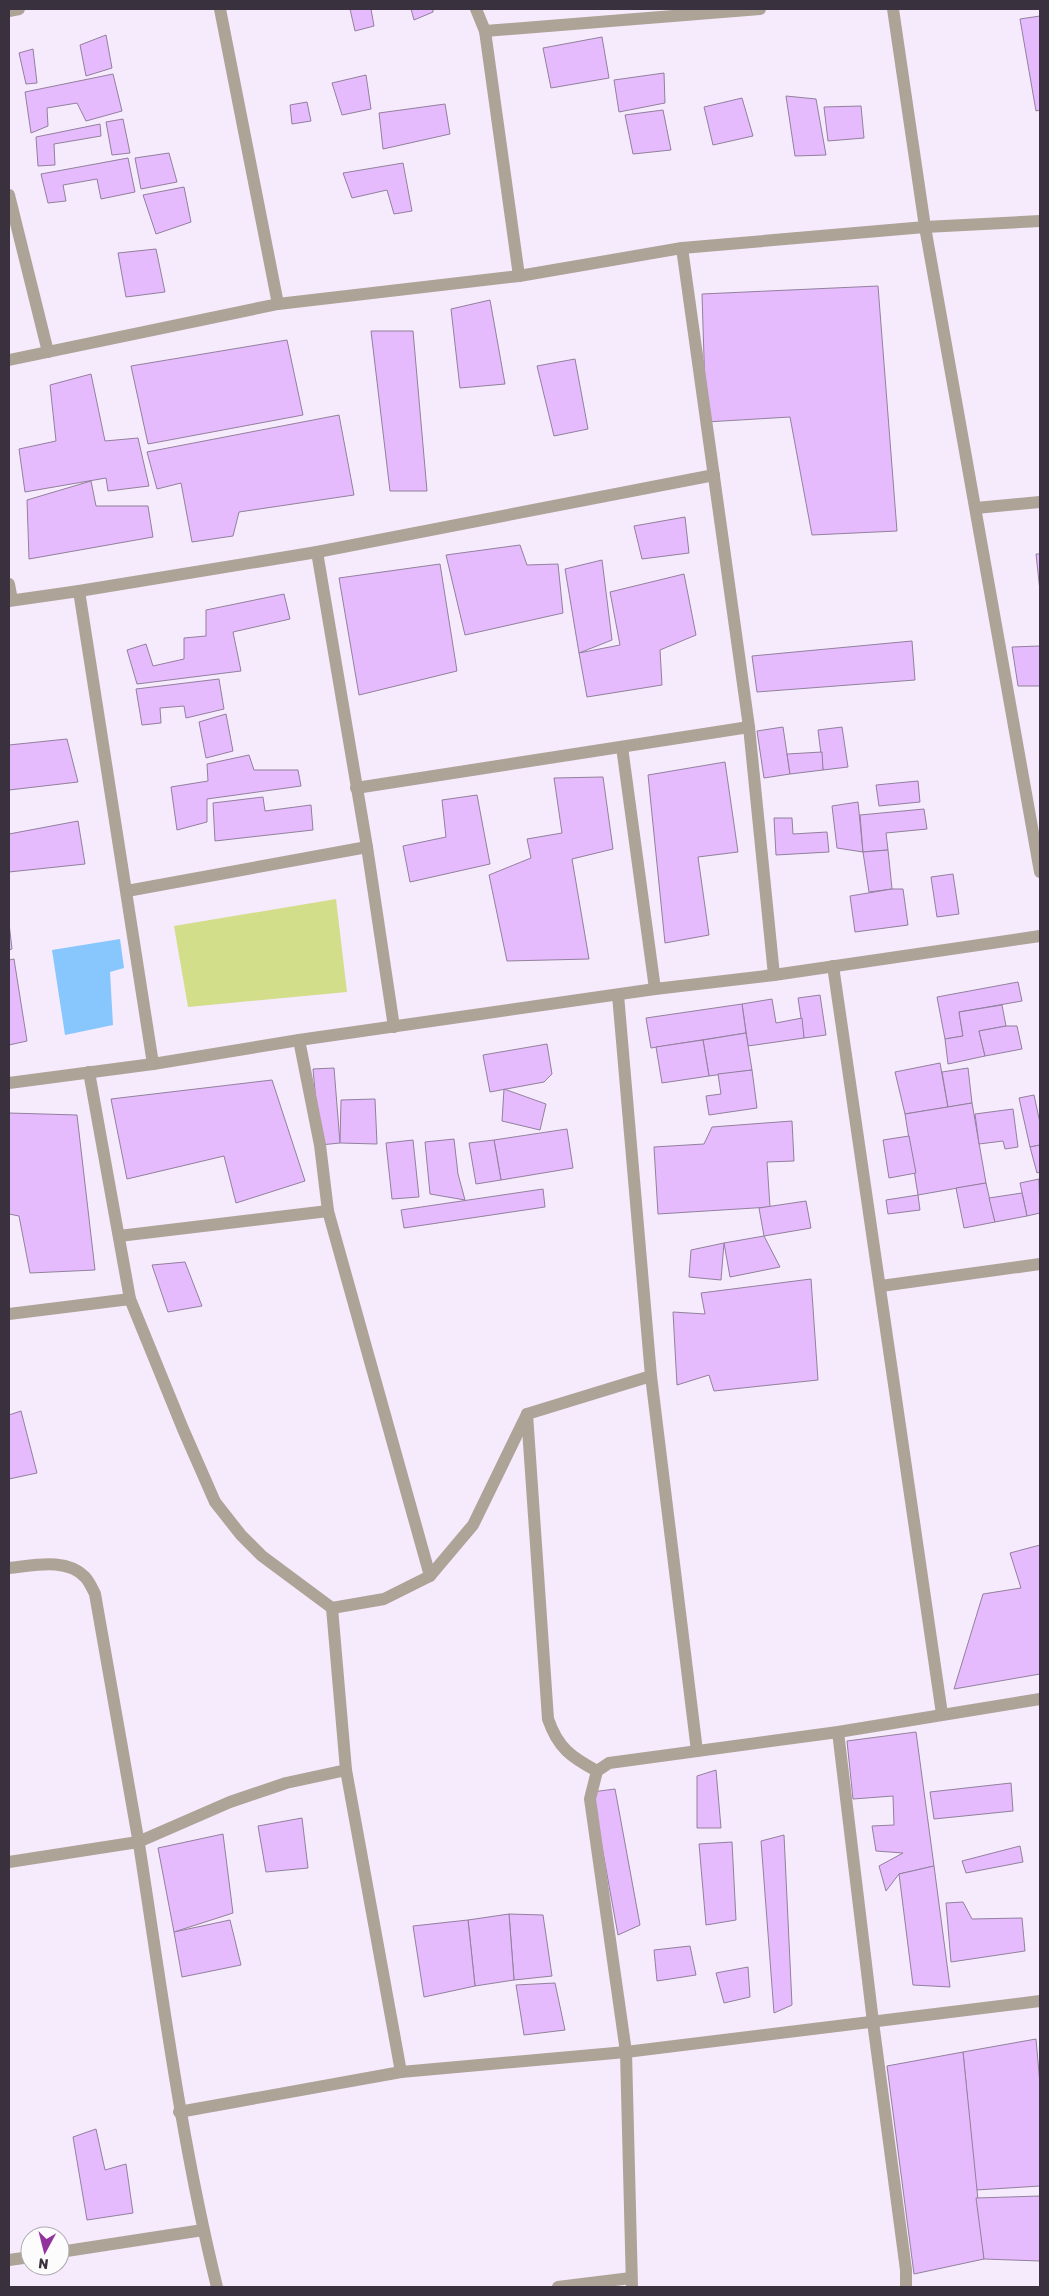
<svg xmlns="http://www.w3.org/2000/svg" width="1049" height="2296" viewBox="0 0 1049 2296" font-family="Rubik,sans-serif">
	<rect width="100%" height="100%" fill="#f6eafd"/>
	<path fill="#d3de8a" d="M336,899L347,992L188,1007L174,926Z"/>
	<path fill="#87c7fd" d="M120,939L124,968L110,972L113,1025L65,1035L52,950Z"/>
	<g fill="#e5bbfd" stroke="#92809c">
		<path d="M350,9H371L374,26L355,31Z"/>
		<path d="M411,9H433V12L414,20Z"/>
		<path d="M1040,16V110L1036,111L1020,19Z"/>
		<path d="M106,35L112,68L86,76L80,45Z"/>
		<path d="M602,37L609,78L551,88L543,48Z"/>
		<path d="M33,49L37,83L26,84L19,53Z"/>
		<path d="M664,73L665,103L619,112L614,80Z"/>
		<path d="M113,74L122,111L86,121L77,103L47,108L48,126L31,133L25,92Z"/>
		<path d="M366,75L371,109L342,115L332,83Z"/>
		<path d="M786,96L816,99L826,155L795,156Z"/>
		<path d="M742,98L753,136L713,145L704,107Z"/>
		<path d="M307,102L311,121L292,124L290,105Z"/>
		<path d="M445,104L450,134L383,149L379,113Z"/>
		<path d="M861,106L864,138L828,141L824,107Z"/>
		<path d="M663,110L671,150L633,154L625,115Z"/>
		<path d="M123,119L130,153L112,155L106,122Z"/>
		<path d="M100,124L101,136L54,144L55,165L38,166L36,137Z"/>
		<path d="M169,153L177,182L141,189L135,158Z"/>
		<path d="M128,158L135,192L101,199L97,179L63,185L66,201L48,203L41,174Z"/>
		<path d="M403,163L412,211L394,214L387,190L352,198L343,173Z"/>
		<path d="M184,187L191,222L156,234L143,195Z"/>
		<path d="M156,249L165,292L126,297L118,253Z"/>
		<path d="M878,286L897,531L812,535L790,417L706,422L702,294Z"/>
		<path d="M490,300L505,384L460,388L451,309Z"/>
		<path d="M371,331H413L427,491H390Z"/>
		<path d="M287,340L303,415L148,444L131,366Z"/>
		<path d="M575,359L588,429L554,436L537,366Z"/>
		<path d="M91,374L105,441L138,438L149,486L108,491L106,478L25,492L19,449L56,441L50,385Z"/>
		<path d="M339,415L354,495L239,512L233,536L192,542L181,483L157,489L147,452Z"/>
		<path d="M91,481L96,506H148L153,537L29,559L27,500Z"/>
		<path d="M685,517L689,553L642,559L634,526Z"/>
		<path d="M520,545L527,565L558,564L563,613L465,635L446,555Z"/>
		<path d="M1036,554H1040V591Z"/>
		<path d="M602,560L612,640L579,653L565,569Z"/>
		<path d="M440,564L457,671L359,695L339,578Z"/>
		<path d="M684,574L696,635L660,650L662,685L587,697L579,653L620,645L610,592Z"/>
		<path d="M284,594L290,619L233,632L241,671L137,684L127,650L146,644L153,666L184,659V638L206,636V610Z"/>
		<path d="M912,641L915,680L757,692L752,656Z"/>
		<path d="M1040,646V686H1018L1012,647Z"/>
		<path d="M219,679L224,709L186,718L184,706L160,708L161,723L142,725L136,689Z"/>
		<path d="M226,714L233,751L206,758L199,722Z"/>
		<path d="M783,727L790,774L764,778L757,731Z"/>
		<path d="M842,727L848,767L823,770L818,730Z"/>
		<path d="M67,739L78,782L9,790V745Z"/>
		<path d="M822,752L823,770L790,774L787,754Z"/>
		<path d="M249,755L254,770H298L301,786L207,799V822L177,830L171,787L208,781L207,764Z"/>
		<path d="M725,762L738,852L698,857L709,935L665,943L648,775Z"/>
		<path d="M603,777L613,849L572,859L589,959L507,961L489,875L531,858L527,839L562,833L554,778Z"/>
		<path d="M918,781L920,802L879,806L876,785Z"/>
		<path d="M477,795L490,864L410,882L403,846L446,837L442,800Z"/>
		<path d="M263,797L265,811L311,805L313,830L215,841L213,803Z"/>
		<path d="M858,802L863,852L837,848L832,806Z"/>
		<path d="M924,809L927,829L886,833L888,850L863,852L860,815Z"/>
		<path d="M774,818H792L793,834L827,832L829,852L776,855Z"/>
		<path d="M78,821L85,864L9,872V834Z"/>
		<path d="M888,850L892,889L869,892L863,852Z"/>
		<path d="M953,874L959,914L937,917L931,877Z"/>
		<path d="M892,889H903L908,925L855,932L850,896Z"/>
		<path d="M9,923L12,949L9,950Z"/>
		<path d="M14,959L27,1041L9,1045V960Z"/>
		<path d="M1018,982L1022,1001L959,1012L963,1036L945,1039L937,997Z"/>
		<path d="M820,995L826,1035L804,1038L798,998Z"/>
		<path d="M772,999L776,1023L802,1018L804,1038L748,1046L742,1004Z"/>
		<path d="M742,1004L746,1033L651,1048L646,1018Z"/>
		<path d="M1002,1005L1006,1026L979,1031L985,1056L948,1064L945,1039L963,1036L959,1012Z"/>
		<path d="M1006,1026H1017L1022,1049L985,1056L979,1031Z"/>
		<path d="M746,1033L752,1070L709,1076L703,1040Z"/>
		<path d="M703,1040L709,1076L662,1083L656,1047Z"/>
		<path d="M547,1044L552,1074L544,1082L490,1092L483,1055Z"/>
		<path d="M940,1063L948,1107L905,1114L895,1072Z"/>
		<path d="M334,1068L340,1143L320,1145L313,1069Z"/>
		<path d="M968,1068L972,1103L948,1107L942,1072Z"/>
		<path d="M752,1070L757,1108L709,1115L706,1096L721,1094L718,1074Z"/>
		<path d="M272,1080L305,1181L236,1203L224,1156L127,1179L111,1099Z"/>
		<path d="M504,1089L546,1104L540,1130L502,1121Z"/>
		<path d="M1034,1095L1040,1123V1145L1030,1147L1019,1098Z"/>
		<path d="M375,1099L377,1144L340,1143L341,1100Z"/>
		<path d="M972,1103L986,1183L918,1195L905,1114Z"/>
		<path d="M1013,1109L1018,1147L1005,1149L1003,1141L979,1144L975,1114Z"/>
		<path d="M9,1113L77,1115L95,1270L30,1273L19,1216L9,1214Z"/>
		<path d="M792,1121L794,1161L767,1162L770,1207L658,1214L654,1147L704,1144L712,1127Z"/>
		<path d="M567,1129L573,1168L501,1180L494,1140Z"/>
		<path d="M909,1136L916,1173L889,1178L883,1140Z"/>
		<path d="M454,1139L458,1174L465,1200L430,1194L425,1142Z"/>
		<path d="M413,1140L419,1197L392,1199L386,1143Z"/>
		<path d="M494,1140L501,1180L476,1184L469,1143Z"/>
		<path d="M1040,1145V1172L1037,1173L1030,1147Z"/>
		<path d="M1039,1179L1040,1213L1027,1216L1020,1183Z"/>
		<path d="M986,1183L995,1222L964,1228L956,1188Z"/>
		<path d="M543,1189L545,1207L404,1228L401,1210Z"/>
		<path d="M1022,1193L1027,1216L995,1222L989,1198Z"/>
		<path d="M918,1195L920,1210L888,1214L886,1200Z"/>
		<path d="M806,1201L811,1228L764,1236L759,1208Z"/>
		<path d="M764,1236L780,1267L730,1277L724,1243Z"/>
		<path d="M724,1243L721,1280L689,1277L691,1250Z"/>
		<path d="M185,1262L202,1306L168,1312L152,1265Z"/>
		<path d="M811,1279L818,1380L714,1391L709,1375L677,1385L673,1312L705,1314L701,1293Z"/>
		<path d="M21,1411L37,1473L9,1479V1415Z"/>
		<path d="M1040,1545V1674L954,1689L983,1594L1021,1588L1010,1553Z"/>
		<path d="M916,1732L934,1866L899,1874L886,1891L879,1866L903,1853L876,1851L872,1826L894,1825L893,1796L853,1799L847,1741Z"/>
		<path d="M716,1770L721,1828H697V1776Z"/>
		<path d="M1011,1783L1013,1811L934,1819L930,1792Z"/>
		<path d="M615,1789L640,1925L618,1935L592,1792Z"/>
		<path d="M302,1818L308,1868L266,1872L258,1826Z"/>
		<path d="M223,1834L233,1913L174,1932L158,1848Z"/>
		<path d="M784,1835L792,2005L774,2013L761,1841Z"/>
		<path d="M732,1842L736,1920L706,1925L699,1844Z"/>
		<path d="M1020,1846L1023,1862L966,1873L962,1861Z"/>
		<path d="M934,1866L950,1987L913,1985L899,1874Z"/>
		<path d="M963,1902L972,1919L1022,1918L1025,1951L951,1962L946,1903Z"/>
		<path d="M509,1914L543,1915L552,1976L514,1980Z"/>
		<path d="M509,1914L514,1980L475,1986L468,1920Z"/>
		<path d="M230,1920L241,1965L182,1977L174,1932Z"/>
		<path d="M468,1920L475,1986L424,1997L413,1926Z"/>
		<path d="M690,1946L696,1975L657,1981L654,1950Z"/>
		<path d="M748,1967L750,1997L724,2003L716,1973Z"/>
		<path d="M555,1983L565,2030L524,2035L516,1985Z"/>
		<path d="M1036,2039L1040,2084V2186L976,2190L963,2052Z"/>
		<path d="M963,2052L984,2259L914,2274L887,2066Z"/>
		<path d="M96,2129L105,2170L126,2164L133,2213L87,2220L73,2137Z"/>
		<path d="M1040,2196V2261L984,2259L976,2198Z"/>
	</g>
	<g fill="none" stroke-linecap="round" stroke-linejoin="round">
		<g stroke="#aea397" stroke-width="12">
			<path d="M220,9L278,304"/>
			<path d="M476,9L485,31L519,276"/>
			<path d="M893,9L925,227L1040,872"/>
			<path d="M9,11L19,9"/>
			<path d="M485,31L760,9"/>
			<path d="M9,195L48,352"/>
			<path d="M682,248L749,727L774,975"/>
			<path d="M9,360L278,304L519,276L682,248L925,227L1040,221"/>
			<path d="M976,508L1040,502"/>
			<path d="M317,552L367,847L394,1027"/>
			<path d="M9,584L12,600"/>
			<path d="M79,591L317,552L714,475"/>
			<path d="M9,601L79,591L153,1064"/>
			<path d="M622,747L655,989"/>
			<path d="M356,788L749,727"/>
			<path d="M127,891L367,847"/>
			<path d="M833,966L942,1714"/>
			<path d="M618,995L651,1376L697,1751"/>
			<path d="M299,1040L320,1145L328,1211L430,1576"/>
			<path d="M89,1072L130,1299L183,1429L215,1502L241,1535L262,1556L332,1608L384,1599L430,1576L473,1525L527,1414"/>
			<path d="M9,1083L153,1064L299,1040L655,989L774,975L1040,936"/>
			<path d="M119,1236L328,1211"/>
			<path d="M881,1286L1040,1264"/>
			<path d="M9,1314L130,1299"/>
			<path d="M9,1568C32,1566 66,1557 85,1577C89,1581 92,1588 95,1594C109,1677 125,1760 139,1844C162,1992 181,2141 217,2287"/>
			<path d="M332,1608L346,1770L401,2072"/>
			<path d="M838,1732L873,2022L906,2270V2287"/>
			<path d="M597,1771C571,1757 558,1748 548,1719L527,1414L651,1376"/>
			<path d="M9,1862L138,1842L230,1802L286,1783L346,1770"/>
			<path d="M179,2112L401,2072L626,2052L1040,2001"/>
			<path d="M60,2252L203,2230"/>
			<path d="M9,2260L30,2257"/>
			<path d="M558,2287L631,2278"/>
			<path d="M632,2287L626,2052L590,1799L597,1771L609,1763L838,1732L1040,1699"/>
		</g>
	</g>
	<rect width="1049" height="2296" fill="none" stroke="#39323e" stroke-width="20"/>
	<g transform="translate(45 2251) rotate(187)"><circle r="24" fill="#fcfcfc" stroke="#aeabb0"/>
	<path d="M0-4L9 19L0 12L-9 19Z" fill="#91349d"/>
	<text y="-8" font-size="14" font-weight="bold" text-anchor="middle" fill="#39323e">N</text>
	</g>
</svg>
